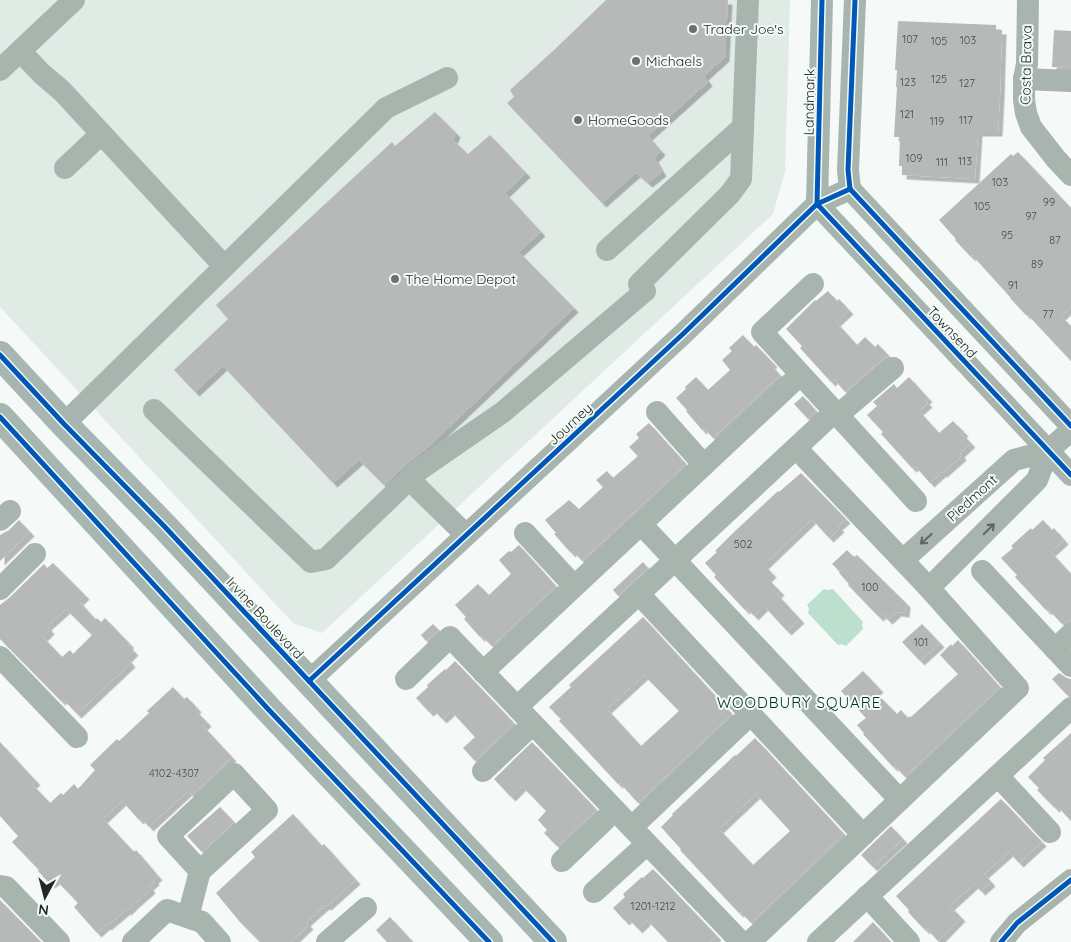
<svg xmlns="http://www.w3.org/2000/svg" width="1071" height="942" viewBox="0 0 1071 942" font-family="Quicksand,sans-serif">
	<defs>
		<filter id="shadow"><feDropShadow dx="4.5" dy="4.5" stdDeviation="0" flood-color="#0004"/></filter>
	</defs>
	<rect width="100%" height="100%" fill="#f5f9f7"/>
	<path fill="#e1ebe6" d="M0,0H790L785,172L773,214L322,633L293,623L0,307Z"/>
	<path fill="#bcdfce" d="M824,589L828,590L833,589L863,622L862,625L863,629L846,646L842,644L838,645L808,613L809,608L807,605Z"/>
	<g fill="#b6b9b8" fill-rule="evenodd" filter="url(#shadow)">
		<path d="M606,0H728L725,57L704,76L708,82L648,136L661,151L654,158L662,172L648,183L636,173L602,203L507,103L514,97L510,90L554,50Z"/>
		<path d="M898,21L996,25V30H1002L1000,95L998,132H978L975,179L902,175V166H899L900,137H894L897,87H896L897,70H895Z"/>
		<path d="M1054,30L1071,31V68L1052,67Z"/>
		<path d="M435,112L456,133L453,140L468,154L490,135L526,173L505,193L541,232L519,252L574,308L427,448L410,461L384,485L359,460L333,483L223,366L195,392L174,370L228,319L216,305L392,142L395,146Z"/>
		<path d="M1018,152L1071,208V307L1061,316L1071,326V361L1027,314L1026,315L1010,298H1011L972,255L971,257L955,240L956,239L939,220L1011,154L1013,156Z"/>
		<path d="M828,291L837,301L839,299L849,310L836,322L857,345L865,337L875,347L878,344L889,356L884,358L845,392L834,379L831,382L800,348L802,346L786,329L815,300L816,301Z"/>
		<path d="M743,335L754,347L756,345L773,363L771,365L780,375L713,438L704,428L702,430L686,411L687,410L676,398L686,389L685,387L696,377L708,390L730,370L722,360L732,351L729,348Z"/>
		<path d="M909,377L928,398L925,400L928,403L919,411L939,433L953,421L964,432L962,434L971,443L960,453L962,456L943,473L942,472L930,483L915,466L912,468L892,446L881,434L883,432L867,415L877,406L873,402L894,384L897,388Z"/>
		<path d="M803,396L816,411L808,419L794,404Z"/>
		<path d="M649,423L686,464L582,561L573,551L571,553L554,534L556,533L545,520L569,500L579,509L603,487L596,480L607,471L613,478L638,456L629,447L639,438L636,434Z"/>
		<path d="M801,473L846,519L838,526L840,528L829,538L812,519L766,563L764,565L772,573L767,578L780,591L777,594L800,619L787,631L764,606L754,616L747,608L745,610L714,577L716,575L705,563L717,552L715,551L732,534L778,491L779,492Z"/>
		<path d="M19,520L30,532L0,561V535L9,530Z"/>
		<path d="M1043,520L1052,530L1054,528L1064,540L1051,552L1071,574V620L1062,624L1048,609L1047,611L1015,577L1017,575L1001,558L1013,548L1011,546L1031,528L1032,530Z"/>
		<path d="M519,545L556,586L492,646L482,636L480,637L464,619L466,617L455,605L478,584L489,595L511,574L499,560L509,551L511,552Z"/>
		<path d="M847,550L854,557L857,555L906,603L905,613L897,612L888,620L882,614L879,617L848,585L849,584L839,573L840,572L832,564Z"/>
		<path d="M643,562L648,568L618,596L613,590Z"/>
		<path d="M53,563L85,595L79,601L96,620L97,618L101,622L105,618L130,644L128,645L134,651L127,658L131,663L77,714L63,699L61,701L0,639V605L9,598L44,564L47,568ZM66,609L92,635L73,654L70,650L62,657L43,637L50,630L47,626Z"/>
		<path d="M643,617L732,714L638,803L620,783L618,784L565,727L559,721L561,719L549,707L571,687L569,685ZM644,675L679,711L641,746L607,709Z"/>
		<path d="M433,624L439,630L426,641L421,635Z"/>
		<path d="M922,624L940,643L920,661L902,642Z"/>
		<path d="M958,640L1000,687L905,777L895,766L893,767L863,734L864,733L857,725L866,718L841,691L863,671L879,688L875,692L897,714L901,710L908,718L910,716L911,717L958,674L940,655L951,644L952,646Z"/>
		<path d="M455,661L514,723L475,761L463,748L475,737L451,711L442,719L433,709L429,712L416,698L428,687L427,685L445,669L446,670Z"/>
		<path d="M1059,673L1067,678L1071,679V695H1067L1052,679Z"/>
		<path d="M173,687L184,699L187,697L197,708L195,710L207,722L203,726L232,757L192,795L188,791L149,827L141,818L139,820L122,801L103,819L134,852L136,850L158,876L154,879L155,881L149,886L151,889L134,904L127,911L126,910L107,926L106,925L97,933L74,907L78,903L56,880L50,884L38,871L39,870L12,842L18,836L0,816V742L36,781L32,784L50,803L61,793L63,795L74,784L78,789L95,770L90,765L117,739L119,741L149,713L147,711Z"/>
		<path d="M1071,733V821L1057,806L1055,808L1037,790L1039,788L1028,777L1045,760L1043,758Z"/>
		<path d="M755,738L844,834L751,923L741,912L739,913L723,896L680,850L681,849L661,827L673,815L672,814L735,755L736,756ZM756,794L790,831L753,865L719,829Z"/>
		<path d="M532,742L597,810L557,846L544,833L547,830L538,820L546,811L522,786L511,797L494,779Z"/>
		<path d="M1001,799L1042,842L1019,863L1009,852L984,874L991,882L981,891L974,884L950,906L961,917L938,941L926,928L925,930L908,912L909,910L896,896Z"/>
		<path d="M220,807L234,822L202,852L187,836Z"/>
		<path d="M293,814L322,846L324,844L356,880L327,906L325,905L306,922L309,925L291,942H260L240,922L216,893L255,857L251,852Z"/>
		<path d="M891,826L903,839L873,867L861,855Z"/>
		<path d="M653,869L717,936L710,942H668L647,920L638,929L628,918L625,921L613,908L625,897L623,894L642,877L643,878Z"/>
		<path d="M0,900L41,942H0Z"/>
		<path d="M390,917L413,942H387L376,930Z"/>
		<path d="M873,922L891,942H853Z"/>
	</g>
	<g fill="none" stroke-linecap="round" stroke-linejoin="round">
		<g stroke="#a8b5af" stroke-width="22">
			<path d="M822,0L817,204L1071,475"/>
			<path d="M1028,0L1027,64L1024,79V100L1026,113L1031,127L1056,159L1071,175"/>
			<path d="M20,51L74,0"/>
			<path d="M0,70L20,51L42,74L62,91L224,266"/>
			<path d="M1024,79L1071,81"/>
			<path d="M65,168L101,134"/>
			<path d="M850,189L1071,426"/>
			<path d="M850,189L848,170L855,0"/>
			<path d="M607,250L743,127"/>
			<path d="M639,284L730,194L741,179L748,0"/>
			<path d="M813,284L762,332L916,501"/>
			<path d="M154,410L311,562L326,559L419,470L503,412L645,291"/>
			<path d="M657,412L704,465"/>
			<path d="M64,424L386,108L447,78"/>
			<path d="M409,479L466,535"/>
			<path d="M0,520L10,511"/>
			<path d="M641,524L900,800"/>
			<path d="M525,533L574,586"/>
			<path d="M903,560L1014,460L1048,451"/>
			<path d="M982,571L1071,666"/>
			<path d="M929,588L1037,480L1048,451L1071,430"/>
			<path d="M0,589L35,554"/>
			<path d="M639,594L863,835"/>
			<path d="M1055,649L1071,634"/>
			<path d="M0,657L77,737"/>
			<path d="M483,672L800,375"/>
			<path d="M406,679L450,637L741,942"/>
			<path d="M309,681L684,333L817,204L850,189"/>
			<path d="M517,707L828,418L838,415L893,368"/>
			<path d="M483,771L533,724"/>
			<path d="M998,776L1050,832"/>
			<path d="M632,827L751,714"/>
			<path d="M562,861L615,810"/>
			<path d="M0,886L6,887L59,942"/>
			<path d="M594,892L647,844"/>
			<path d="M867,896L909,942"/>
			<path d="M188,917L200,871L267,810L234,774L168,836L200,871"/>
			<path d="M133,942L167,910L202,922L220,942"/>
			<path d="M327,942L366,908"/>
			<path d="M750,942L1018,688L929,588L796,448"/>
			<path d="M818,942L1071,708"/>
			<path d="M1001,942L1017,923L1071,880"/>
		</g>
		<g stroke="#a7b6b0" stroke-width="28">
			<path d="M0,355L64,424L164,526L553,942"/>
			<path d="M0,417L268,709L489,942"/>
		</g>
		<defs>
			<g id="cycleway">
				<path d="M822,0L817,204L1071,475"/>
				<path d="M850,189L1071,426"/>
				<path d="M850,189L848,170L855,0"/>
				<path d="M0,355L64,424L164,526L553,942"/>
				<path d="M0,417L268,709L489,942"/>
				<path d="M309,681L684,333L817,204L850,189"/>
				<path d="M1001,942L1017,923L1071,880"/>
			</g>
		</defs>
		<use href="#cycleway" stroke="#f3fbf7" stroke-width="8"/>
		<use href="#cycleway" stroke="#0057b8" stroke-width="5"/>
	</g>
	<defs><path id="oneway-shaft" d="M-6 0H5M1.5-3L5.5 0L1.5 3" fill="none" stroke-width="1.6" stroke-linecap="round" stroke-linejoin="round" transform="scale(1.25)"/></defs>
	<g stroke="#5f6763">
		<use href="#oneway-shaft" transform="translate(989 529) rotate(-45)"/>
		<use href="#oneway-shaft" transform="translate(926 539) rotate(138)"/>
	</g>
	<g fill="#6d706e" stroke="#f3fbf7" stroke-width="2">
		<circle cx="693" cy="29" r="5"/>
		<circle cx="636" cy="61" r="5"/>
		<circle cx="578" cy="120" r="5"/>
		<circle cx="395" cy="279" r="5"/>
	</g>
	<g text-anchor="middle" stroke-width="4" stroke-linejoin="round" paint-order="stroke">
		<g font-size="11" fill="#484c4a">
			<text x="910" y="43">107</text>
			<text x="968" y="44">103</text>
			<text x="939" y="45">105</text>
			<text x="939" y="83">125</text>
			<text x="908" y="86">123</text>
			<text x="967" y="87">127</text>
			<text x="907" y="118">121</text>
			<text x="966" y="124">117</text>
			<text x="937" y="125">119</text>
			<text x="914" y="162">109</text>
			<text x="965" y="165">113</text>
			<text x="942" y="166">111</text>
			<text x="1000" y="186">103</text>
			<text x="1049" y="206">99</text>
			<text x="982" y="210">105</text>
			<text x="1031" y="220">97</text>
			<text x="1007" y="239">95</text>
			<text x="1055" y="244">87</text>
			<text x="1037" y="268">89</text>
			<text x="1013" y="289">91</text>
			<text x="1048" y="318">77</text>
			<text x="743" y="548">502</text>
			<text x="870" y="591">100</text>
			<text x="921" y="646">101</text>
			<text x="174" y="777">4102-4307</text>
			<text x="653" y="910">1201-1212</text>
		</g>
		<g font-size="14" fill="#242725" stroke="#f3fbf7" text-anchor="start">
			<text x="703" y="34">Trader Joe's</text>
			<text x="646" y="66">Michaels</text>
			<text x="588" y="125">HomeGoods</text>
			<text x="405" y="284">The Home Depot</text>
		</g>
		<g font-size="14" fill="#242725" stroke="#f3fbf7">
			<text transform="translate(1026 65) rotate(-89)" y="5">Costa Brava</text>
			<text transform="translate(809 102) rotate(-89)" y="5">Landmark</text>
			<text transform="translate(952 332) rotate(47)" y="5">Townsend</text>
			<text transform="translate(570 424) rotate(-43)" y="5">Journey</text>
			<text transform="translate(972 498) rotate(-42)" y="5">Piedmont</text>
			<text transform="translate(265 618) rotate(47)" y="5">Irvine Boulevard</text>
		</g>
		<g font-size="15" letter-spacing="1" fill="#003221" stroke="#f3fbf7">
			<text x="799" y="708">WOODBURY SQUARE</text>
		</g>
	</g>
	<g transform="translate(45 897) rotate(187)" stroke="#f3fbf7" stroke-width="4" paint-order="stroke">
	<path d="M0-4L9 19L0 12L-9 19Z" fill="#242725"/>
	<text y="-8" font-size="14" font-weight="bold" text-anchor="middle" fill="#242725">N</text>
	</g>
</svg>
